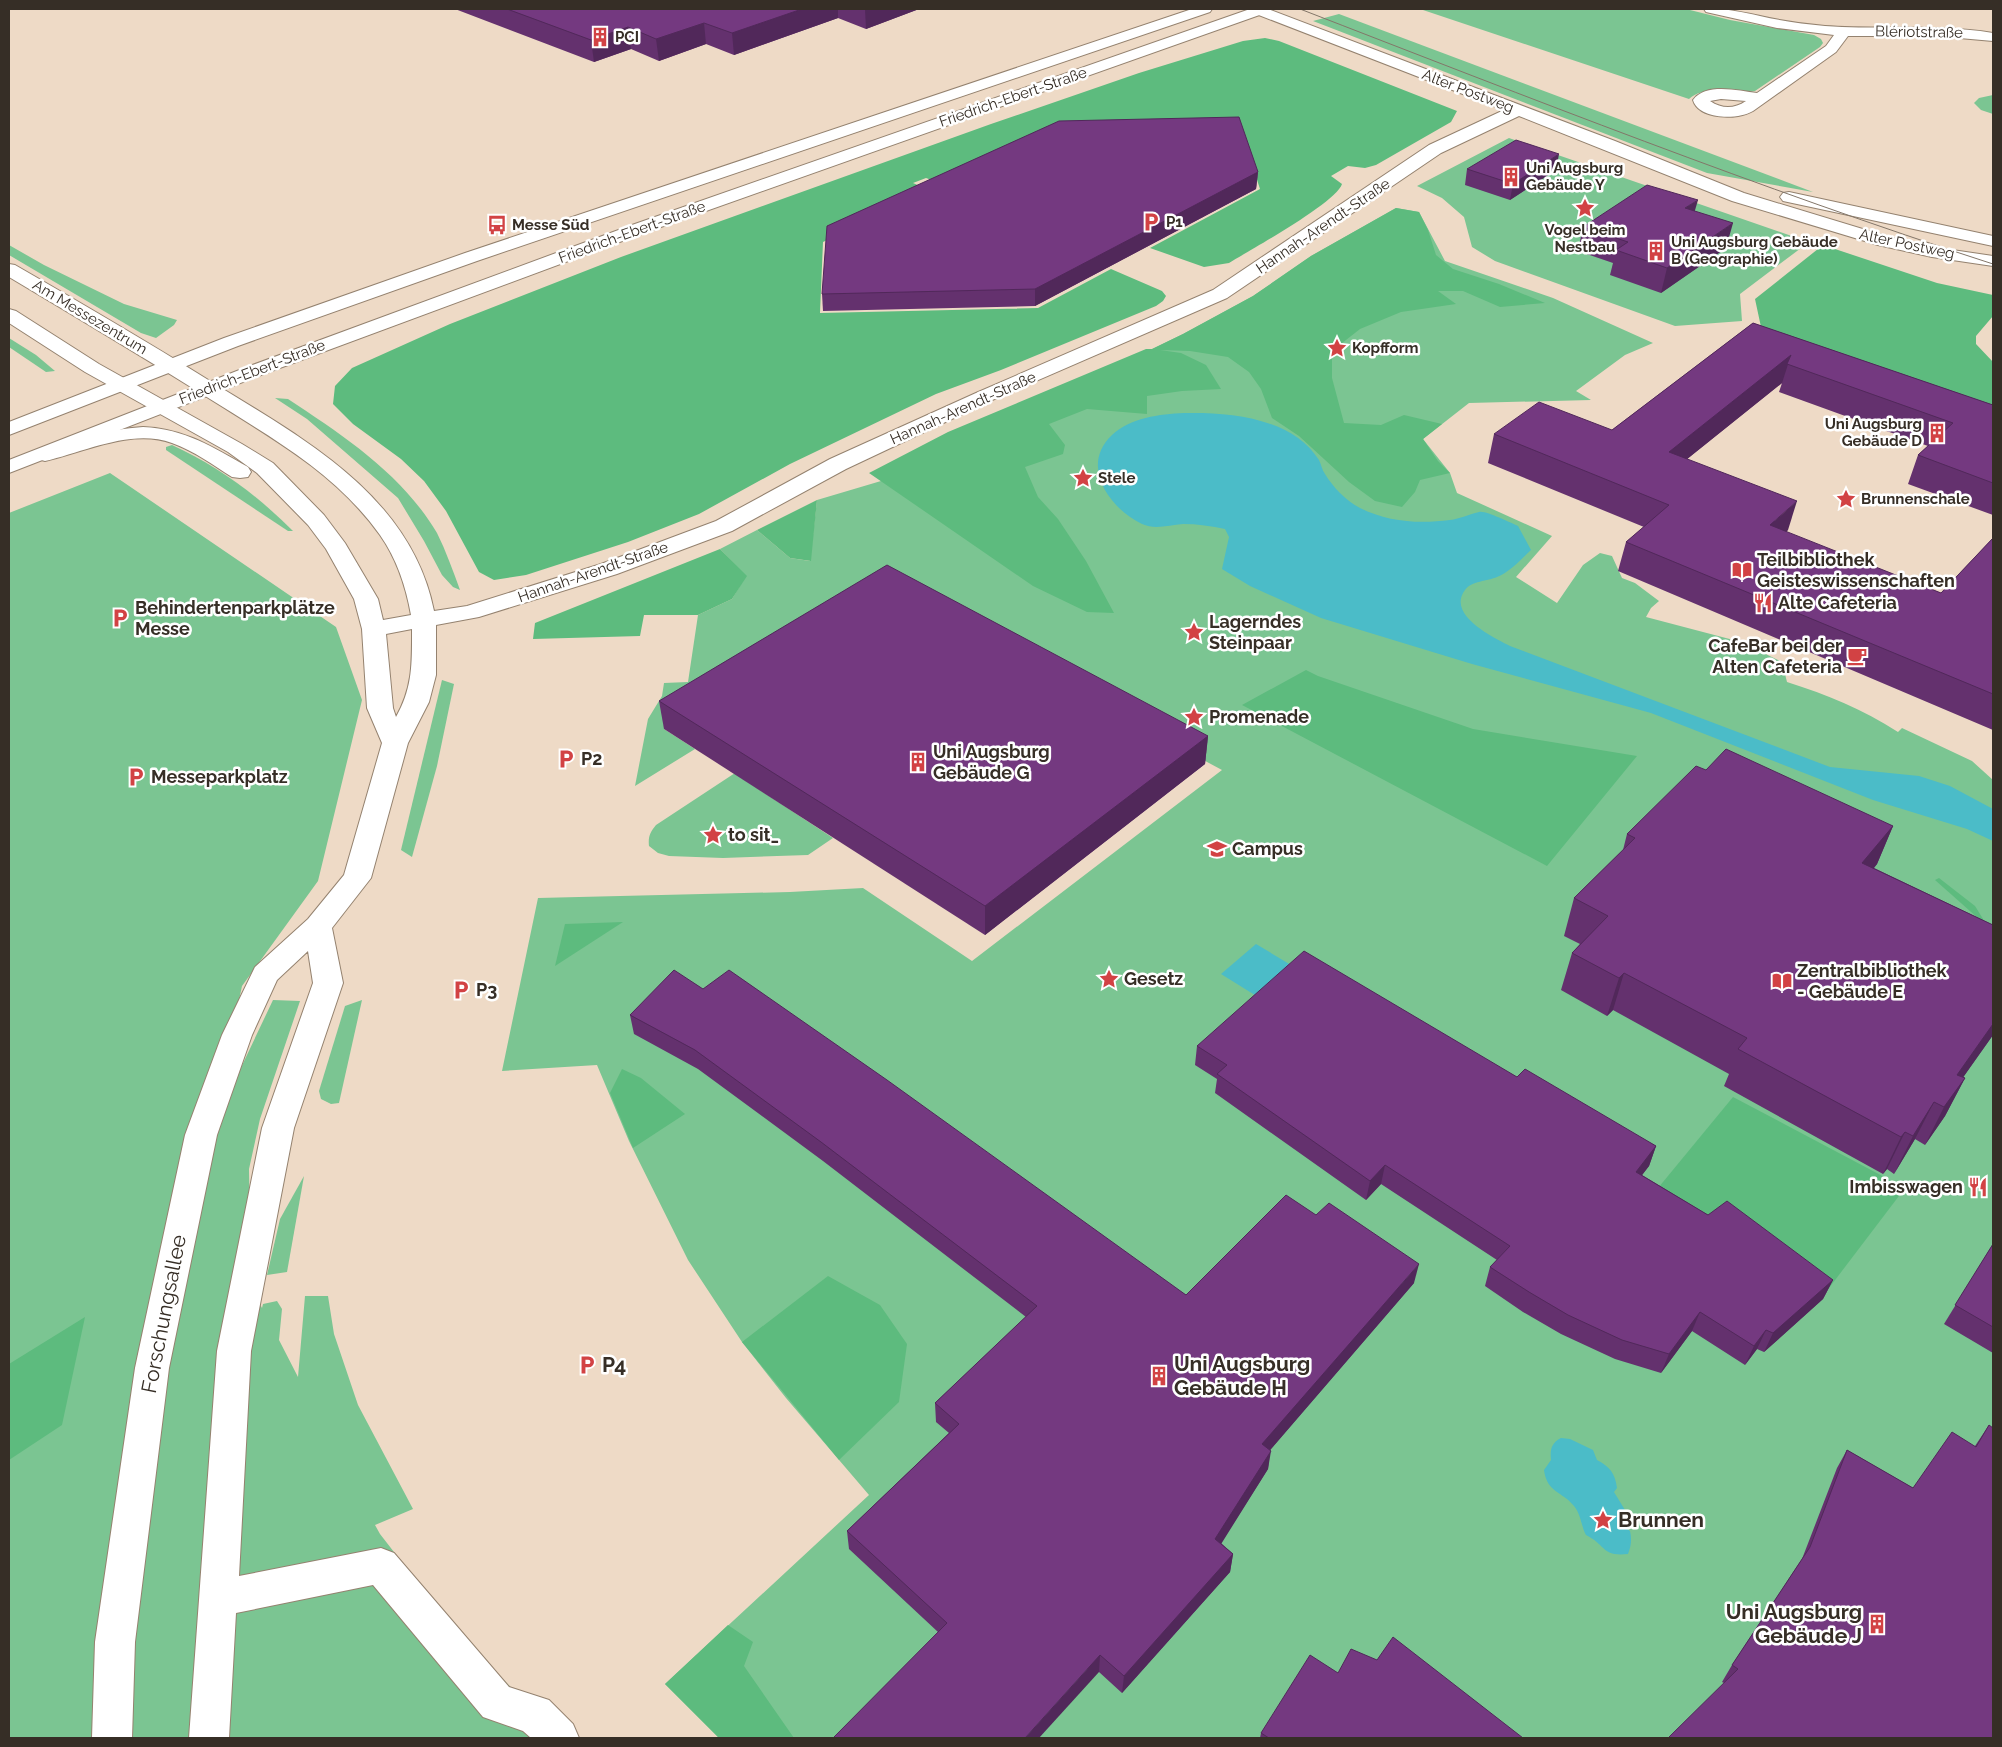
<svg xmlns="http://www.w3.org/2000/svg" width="2002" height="1747" viewBox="0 0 2002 1747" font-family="Raleway,sans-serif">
	<rect width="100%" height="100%" fill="#eedac6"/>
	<g fill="#7bc592">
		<path d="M1425,9H1686L1730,20L1814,35L1821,39L1823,43L1820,47L1755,91C1734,96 1706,83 1689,99L1423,10Z"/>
		<path d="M1339,14L1813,192L1707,173L1313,21Z"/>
		<path d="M1993,95V114L1981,110L1974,103L1979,98Z"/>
		<path d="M1509,138L1809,242L1740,294L1742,321L1675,326L1495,261L1472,247L1464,217L1442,198L1417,186Z"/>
		<path d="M1396,208L1419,212L1445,261L1553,298L1653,343L1625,355L1576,391L1591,400L1469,403L1423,439L1450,473L1457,493L1552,536L1516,577L1557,603L1583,565L1600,553L1612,556L1622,578L1635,583L1659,601L1651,608L1646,617L1741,642L1782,662L1787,682C1828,695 1862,709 1898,732L1902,728L1972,761L1993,780V1738H719L665,1684L869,1495L786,1398L742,1342L688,1260L629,1141L597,1065L502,1071L538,898L790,892L863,888L972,961L1222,770L967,633L664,729L695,749L635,786L648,719L662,696L664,683L688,682L698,615L732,599L746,576L720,549L757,530L790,558L810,561L817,500L881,481L1183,334L1253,296L1311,256Z"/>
		<path d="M9,245L44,265L124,304L177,320L174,325L156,338L141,333L9,255Z"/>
		<path d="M9,338L36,355L55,371L46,372L9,347Z"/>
		<path d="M275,398L288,399C344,436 402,474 437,533C446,551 453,571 460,590L453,587L442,575L424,541L398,498L307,419Z"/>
		<path d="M172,445C218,466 257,495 293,531H288L166,450V447Z"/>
		<path d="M110,473L336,627L362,700L318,881L242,986L231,1038L237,1076L273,1000L300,1001L260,1119L249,1169L251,1287L262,1308L263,1304L277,1301L282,1309L279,1340L298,1377L305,1296H328L334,1334L358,1405L413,1509L375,1525L380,1534L446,1619L559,1738H9V513Z"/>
		<path d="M442,680L454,684L437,766L412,857L401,850Z"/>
		<path d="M735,773L740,777L833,838L808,855L723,858L669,856L658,853L649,846C648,837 650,832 656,825Z"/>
		<path d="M362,1000L339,1103L331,1104L321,1099L319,1091L345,1006Z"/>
		<path d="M304,1176L287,1272L267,1275L280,1219Z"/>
	</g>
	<g fill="#5dbb7e">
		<path d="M1265,38L1279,41L1457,111L1451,122L1376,165L1365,168L1348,166L1331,176L1342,184C1336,203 1250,250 1229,263L1204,267L1150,248L1260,189L1241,131L946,185L926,178L913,183L931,191L823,242L820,313L1038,308L1111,269L1162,291L1166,296L1163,301L1156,306L1001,370L936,394L790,464L699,514L628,542L526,575L494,580L479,572L446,511L424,481L401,459L353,424L333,404L335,386L352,368L450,324L621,257L991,124L1139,73L1243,41Z"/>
		<path d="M1396,208L1419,212L1428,230L1436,255L1453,269L1499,284L1545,303L1500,307L1463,291H1438L1456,304L1401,312L1360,329L1332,351V378L1344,423L1381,425L1404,415L1442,424L1423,439L1438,461L1450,473L1420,480L1415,492L1402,507L1375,501L1349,482L1299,436L1272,418L1261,389L1249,372L1228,357L1190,351L1160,350L1181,353L1206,365L1221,389L1182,391L1147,396V414L1087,409L1049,424L1065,445L1063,454L1025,467L1038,497L1058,519L1086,561L1114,613L1087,612L1033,586L869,473L948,432L1146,349H1152L1183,334L1253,296L1311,256Z"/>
		<path d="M1823,245L1937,283L1993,295V316L1976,336V344L1993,362V407L1761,327L1755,299Z"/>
		<path d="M817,500L811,561L790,558L757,530Z"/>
		<path d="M720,549L747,576L732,599L698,615H644L640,636L533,639L535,623Z"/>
		<path d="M1306,670L1318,676L1473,729L1637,756L1547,866L1242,705Z"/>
		<path d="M1939,878L1975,906L1988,927L1935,880Z"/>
		<path d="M623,922L555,966L565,924Z"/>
		<path d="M622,1069L641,1078L685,1114L633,1148L610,1093Z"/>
		<path d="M1733,1097L1905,1188L1826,1292L1699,1228L1649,1199Z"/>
		<path d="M828,1276L880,1305L907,1344L899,1402L839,1460L742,1342Z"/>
		<path d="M85,1317L62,1425L9,1460V1364Z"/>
		<path d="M728,1625L753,1642L744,1666L794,1738H719L665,1684Z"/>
	</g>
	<g fill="#4bbcc8">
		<path d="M1184,413C1228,412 1292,417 1319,460C1321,464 1322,470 1325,474C1333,487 1346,501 1360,508C1388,522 1419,524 1450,520C1460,519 1469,514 1479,512C1485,510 1511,523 1518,526L1531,550C1521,559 1510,572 1497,577C1488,581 1471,581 1465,590C1446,615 1494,638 1510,646L1830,767L1919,776L1950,786L1993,809V841L1967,829L1873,800L1651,713L1472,664L1321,618L1250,586L1222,569L1229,537L1225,529C1212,526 1197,524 1183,524C1169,525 1155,530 1142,524C1110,509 1079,466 1112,435C1130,418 1160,414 1184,413Z"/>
		<path d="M1256,944L1301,971L1266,1002L1221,974Z"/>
		<path d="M1561,1438L1570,1439L1593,1450L1597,1460C1610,1467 1615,1473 1617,1488L1614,1492L1625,1510L1627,1519L1624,1521L1623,1526L1630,1531C1632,1540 1631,1546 1628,1554C1602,1557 1606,1545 1586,1535C1581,1526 1581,1514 1574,1506C1562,1491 1547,1493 1544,1470L1551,1460C1550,1450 1551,1443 1561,1438Z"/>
	</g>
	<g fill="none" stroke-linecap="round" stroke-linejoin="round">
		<defs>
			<g id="minor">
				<path d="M1249,9H1268L1615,141L1744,193L1889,237L1932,247L1993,256V266L1932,257L1878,245L1732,201L1519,116L1441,153L1227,298L990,401L846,469L732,531L617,574L479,617L436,625V675L429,702L408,743L371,878L332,928L343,983L294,1128L251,1351L239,1576L381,1548L394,1553L509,1687L549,1700L573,1724L579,1738H531L523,1731L483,1717L373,1585L236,1613L229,1738H189L217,1351L262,1128L313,983L308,951L277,980L252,1035L217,1135L169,1368L135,1642L132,1738H92L95,1642L135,1368L185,1135L222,1035L255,967L308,919L344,875L382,743L367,708L362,629L354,599L326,549L308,525L257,473L228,452L85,372L9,323V309L16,311L99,364L242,444L273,463L324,515L345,543L378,599L383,620L411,615C406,587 397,559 380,535C336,473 272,438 210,399C143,357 76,317 9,277V264L15,265C81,303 146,341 210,381C302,438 411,495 434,611L467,606L601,564L716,521L830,459L976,393L1213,290L1429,145L1504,110L1251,12ZM412,629C412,663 413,687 396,717L393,708L386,634Z"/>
				<path d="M1704,9C1723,8 1741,12 1760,16C1782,21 1803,24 1825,26C1881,30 1937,24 1993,33V41L1937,36H1848L1836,52L1753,111C1738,120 1699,120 1693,100C1706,82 1739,91 1757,93L1826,46L1834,35L1777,28L1706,12ZM1721,99L1746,101C1734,109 1722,109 1710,101Z"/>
				<path d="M1789,192L1993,236V246L1783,201L1780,197L1783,193Z"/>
				<path d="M143,427C186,429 212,447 248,467L251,472L248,477L240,478L232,477C213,465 194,451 172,443C132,428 84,452 45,461L38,459L34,455L38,451C73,440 107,429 143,427Z"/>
			</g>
			<g id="major">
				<path d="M1192,9H1212L1210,12L477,261L238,346L9,435V422L224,338L465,253Z"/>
				<path d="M1250,9H1270L1268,12L644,233L261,375L9,473V460L247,367L632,225Z"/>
			</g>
		</defs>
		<use href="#minor" stroke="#94826f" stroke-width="2"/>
		<use href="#major" stroke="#94826f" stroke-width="2"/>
		<use href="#minor" fill="#fff" fill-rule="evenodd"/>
		<use href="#major" fill="#fff" fill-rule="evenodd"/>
		<path stroke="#837669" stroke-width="1" d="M1300,9C1530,98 1758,188 1993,264"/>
	</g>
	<g fill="#64316e">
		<path d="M455,9H919L866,29L838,18L734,55L706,44L659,61L631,49L594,62Z"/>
		<path d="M1467,169L1556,170L1510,200L1465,185Z"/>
		<path d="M1258,172L1256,189L1035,306L823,311L822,294Z"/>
		<path d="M1695,211L1726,248L1661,293L1610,275L1613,263L1578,251L1583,227Z"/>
		<path d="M1753,323L1993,405V515L1908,484L1918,455L1928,446L1779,392L1782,383L1687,459L1788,530L1785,532L1941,593L1993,538V730L1618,571L1626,542L1644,527L1488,463L1494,434L1612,430Z"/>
		<path d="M659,701L1208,736L1205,764L985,935L664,729Z"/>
		<path d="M1706,770L1893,826L1877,864L1874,868L1993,925V1035L1963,1077L1965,1078L1945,1116L1925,1145L1915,1139L1894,1174L1887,1169L1883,1174L1724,1086L1729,1074L1613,1010L1607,1016L1561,990L1572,953L1580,944L1564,936L1574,898L1623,850L1627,834Z"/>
		<path d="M703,989L1186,1295L1414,1283L1270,1450L1268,1469L1221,1543L1233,1554L1230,1572L1122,1693L1099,1672L938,1632L849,1549L847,1531L949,1433L936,1422L935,1403L1026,1317L823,1161L698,1069L634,1034L630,1015Z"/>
		<path d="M1197,1046L1517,1077L1656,1146L1649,1166L1642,1175L1708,1215L1833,1280L1823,1299L1764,1352L1757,1349L1745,1365L1692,1331L1661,1373L1615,1359L1561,1334L1523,1312L1485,1286L1490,1267L1497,1260L1381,1184L1366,1200L1215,1093L1217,1079L1195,1065Z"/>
		<path d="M1993,1244V1353L1944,1324Z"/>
		<path d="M1989,1425L1993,1738L1724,1683L1722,1682L1732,1665L1802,1559L1837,1468L1847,1450L1913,1488L1975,1446Z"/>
		<path d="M1338,1673L1523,1738H1260L1261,1733Z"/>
	</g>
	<g fill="#51285a">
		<path d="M802,9H838V18L734,55L732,33Z"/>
		<path d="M865,9H919L866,29Z"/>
		<path d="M704,23L706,44L659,61L656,39Z"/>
		<path d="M628,27L631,49L594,62L591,40Z"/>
		<path d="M1559,154L1556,170L1510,200L1513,184Z"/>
		<path d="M1258,172L1256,189L1035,306V289Z"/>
		<path d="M1698,200L1691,224L1685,208Z"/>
		<path d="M1733,223L1726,248L1661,293L1667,268Z"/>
		<path d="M1791,355L1782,383L1661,480L1669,452Z"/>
		<path d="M1797,501L1788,530L1761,554L1770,525Z"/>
		<path d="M1208,736L1205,764L985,935V906Z"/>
		<path d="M1893,826L1877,864L1847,900L1862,863Z"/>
		<path d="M1624,973L1613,1010L1607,1016L1619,978Z"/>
		<path d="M1993,1024V1035L1943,1106L1957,1075Z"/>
		<path d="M1965,1078L1945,1116L1925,1145L1944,1107Z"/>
		<path d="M1934,1102L1915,1139L1894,1174L1913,1136Z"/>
		<path d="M1905,1132L1887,1169L1883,1174L1901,1137Z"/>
		<path d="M1656,1146L1649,1166L1629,1192L1636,1172Z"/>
		<path d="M1385,1165L1381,1184L1366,1200L1370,1181Z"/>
		<path d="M1419,1264L1414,1283L1259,1463L1262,1444Z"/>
		<path d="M1833,1280L1823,1299L1764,1352L1773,1333Z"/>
		<path d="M1700,1312L1692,1331L1661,1373L1669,1354Z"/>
		<path d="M1766,1330L1757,1349L1745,1365L1754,1346Z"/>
		<path d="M1271,1451L1268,1469L1213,1557L1215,1539Z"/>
		<path d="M1233,1554L1230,1572L1122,1693L1124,1676Z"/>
		<path d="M1100,1655L1099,1672L1039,1738H1025Z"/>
	</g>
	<g fill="#743980" stroke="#51285a">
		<path d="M507,9H802L732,33L704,23L656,39L628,27L591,40Z"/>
		<path d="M1239,117L1258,172L1035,289L822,294L827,226L1059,121Z"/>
		<path d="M1516,140L1559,154L1513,184L1467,169Z"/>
		<path d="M1647,185L1698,200L1685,208L1733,223L1667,268L1616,250L1628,242L1583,227Z"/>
		<path d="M1753,323L1993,405V483L1918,455L1953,423L1787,364L1791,355L1669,452L1797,501L1770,525L1941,593L1993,538V694L1626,542L1669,505L1494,434L1539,402L1612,430Z"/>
		<path d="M887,565L1208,736L985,906L659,701Z"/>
		<path d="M1726,749L1893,826L1862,863L1993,925V1024L1957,1075L1965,1078L1944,1107L1934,1102L1913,1136L1905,1132L1901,1137L1738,1049L1747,1038L1624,973L1619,978L1572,953L1608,916L1574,898L1635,838L1627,834L1696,766L1706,770Z"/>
		<path d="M1304,951L1517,1077L1525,1069L1656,1146L1636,1172L1708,1215L1727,1201L1833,1280L1773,1333L1766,1330L1754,1346L1700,1312L1669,1354L1622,1340L1568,1315L1529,1292L1490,1267L1510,1246L1385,1165L1370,1181L1217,1074L1227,1065L1197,1046Z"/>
		<path d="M674,970L703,989L729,970L887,1080L1186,1295L1286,1195L1316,1215L1329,1203L1419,1264L1262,1444L1271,1451L1215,1539L1233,1554L1124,1676L1100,1655L1025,1738H833L947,1623L847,1531L959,1424L935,1403L1037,1306L821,1142L695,1050L630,1015Z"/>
		<path d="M1993,1244V1327L1955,1305Z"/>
		<path d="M1989,1425L1993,1428V1738H1668L1738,1669L1732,1665L1810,1547L1847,1450L1913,1488L1952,1432L1976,1447Z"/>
		<path d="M1393,1637L1523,1738H1269L1261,1733L1310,1655L1338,1673L1351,1649L1377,1660Z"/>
	</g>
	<defs>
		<symbol id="building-bare" viewBox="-9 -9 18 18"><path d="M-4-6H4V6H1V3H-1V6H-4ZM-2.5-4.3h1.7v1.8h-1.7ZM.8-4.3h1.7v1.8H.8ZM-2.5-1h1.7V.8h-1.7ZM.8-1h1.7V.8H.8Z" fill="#d24244" stroke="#fff" stroke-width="2.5" paint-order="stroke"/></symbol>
		<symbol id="sight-bare" viewBox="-9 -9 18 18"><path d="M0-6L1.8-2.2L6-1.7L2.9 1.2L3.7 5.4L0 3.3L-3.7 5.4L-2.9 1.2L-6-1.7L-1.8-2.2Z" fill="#d24244" stroke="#fff" stroke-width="2.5" paint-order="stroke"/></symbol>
		<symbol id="parking-bare" viewBox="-9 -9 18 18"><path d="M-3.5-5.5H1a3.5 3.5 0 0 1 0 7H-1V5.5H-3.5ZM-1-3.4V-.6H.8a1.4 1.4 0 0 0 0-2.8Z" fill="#d24244" stroke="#fff" stroke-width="2.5" paint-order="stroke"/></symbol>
		<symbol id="bus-bare" viewBox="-9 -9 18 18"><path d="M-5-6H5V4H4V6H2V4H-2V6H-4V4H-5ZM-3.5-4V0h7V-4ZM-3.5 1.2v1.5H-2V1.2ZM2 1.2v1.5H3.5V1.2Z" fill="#d24244" stroke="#fff" stroke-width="2.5" paint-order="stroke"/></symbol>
		<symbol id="library-bare" viewBox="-9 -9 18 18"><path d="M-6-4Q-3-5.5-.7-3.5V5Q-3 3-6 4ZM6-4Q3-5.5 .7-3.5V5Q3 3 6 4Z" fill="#d24244" stroke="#fff" stroke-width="2.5" paint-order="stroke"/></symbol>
		<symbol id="restaurant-bare" viewBox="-9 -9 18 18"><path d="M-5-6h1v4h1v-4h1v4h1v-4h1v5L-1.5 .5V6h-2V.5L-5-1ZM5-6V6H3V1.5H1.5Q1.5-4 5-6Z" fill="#d24244" stroke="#fff" stroke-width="2.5" paint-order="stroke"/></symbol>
		<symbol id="cafe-bare" viewBox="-9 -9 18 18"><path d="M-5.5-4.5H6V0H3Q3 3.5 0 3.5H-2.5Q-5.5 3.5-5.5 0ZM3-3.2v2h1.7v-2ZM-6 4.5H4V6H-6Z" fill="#d24244" stroke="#fff" stroke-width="2.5" paint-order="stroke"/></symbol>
		<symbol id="university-bare" viewBox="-9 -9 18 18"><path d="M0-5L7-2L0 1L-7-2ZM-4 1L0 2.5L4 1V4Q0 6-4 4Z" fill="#d24244" stroke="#fff" stroke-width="2.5" paint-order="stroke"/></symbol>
	</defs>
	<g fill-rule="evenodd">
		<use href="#building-bare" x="586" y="23" width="28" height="28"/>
		<use href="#building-bare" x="1497" y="163" width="28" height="28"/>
		<use href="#sight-bare" x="1571" y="194" width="28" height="28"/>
		<use href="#parking-bare" x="1137" y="208" width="28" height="28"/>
		<use href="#bus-bare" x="483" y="211" width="28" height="28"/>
		<use href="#building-bare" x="1642" y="237" width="28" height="28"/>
		<use href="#sight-bare" x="1323" y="334" width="28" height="28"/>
		<use href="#building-bare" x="1923" y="419" width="28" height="28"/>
		<use href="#sight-bare" x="1069" y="464" width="28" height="28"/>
		<use href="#sight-bare" x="1832" y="485" width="28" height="28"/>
		<use href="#library-bare" x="1728" y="556" width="28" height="28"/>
		<use href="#restaurant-bare" x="1749" y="589" width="28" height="28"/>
		<use href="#parking-bare" x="106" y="604" width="28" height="28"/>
		<use href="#sight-bare" x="1180" y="618" width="28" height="28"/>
		<use href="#cafe-bare" x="1843" y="642" width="28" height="28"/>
		<use href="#sight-bare" x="1180" y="703" width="28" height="28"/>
		<use href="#parking-bare" x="552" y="745" width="28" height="28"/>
		<use href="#building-bare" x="904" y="748" width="28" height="28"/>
		<use href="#parking-bare" x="122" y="763" width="28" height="28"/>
		<use href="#sight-bare" x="699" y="821" width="28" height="28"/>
		<use href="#university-bare" x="1203" y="835" width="28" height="28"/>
		<use href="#sight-bare" x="1095" y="965" width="28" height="28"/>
		<use href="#library-bare" x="1768" y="967" width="28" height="28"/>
		<use href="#parking-bare" x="447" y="976" width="28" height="28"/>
		<use href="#restaurant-bare" x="1964" y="1173" width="28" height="28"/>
		<use href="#parking-bare" x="573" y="1351" width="28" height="28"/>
		<use href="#building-bare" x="1145" y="1362" width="28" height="28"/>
		<use href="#sight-bare" x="1589" y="1506" width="28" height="28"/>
		<use href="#building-bare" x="1863" y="1610" width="28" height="28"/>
	</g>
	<g text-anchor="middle" stroke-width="5" stroke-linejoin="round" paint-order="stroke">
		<g font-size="15" fill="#362e26" stroke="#fff">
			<text transform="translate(1919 32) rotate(1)" y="5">Blériotstraße</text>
			<text transform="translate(1468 91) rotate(21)" y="5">Alter Postweg</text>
			<text transform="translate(1013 97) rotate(-19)" y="5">Friedrich-Ebert-Straße</text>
			<text transform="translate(1323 226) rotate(-34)" y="5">Hannah-Arendt-Straße</text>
			<text transform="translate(632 232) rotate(-20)" y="5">Friedrich-Ebert-Straße</text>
			<text transform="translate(1907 244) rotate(12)" y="5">Alter Postweg</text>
			<text transform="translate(90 317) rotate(31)" y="5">Am Messezentrum</text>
			<text transform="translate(252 372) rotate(-21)" y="5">Friedrich-Ebert-Straße</text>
			<text transform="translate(963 408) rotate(-24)" y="5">Hannah-Arendt-Straße</text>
			<text transform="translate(593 572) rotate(-19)" y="5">Hannah-Arendt-Straße</text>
		</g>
		<g font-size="15" font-weight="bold" fill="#362e26" stroke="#fff" text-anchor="start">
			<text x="615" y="42">PCI</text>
			<text x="1526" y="173">Uni Augsburg<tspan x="1526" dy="17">Gebäude Y</tspan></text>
			<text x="1166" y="227">P1</text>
			<text x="512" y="230">Messe Süd</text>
			<text x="1585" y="235" text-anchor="middle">Vogel beim<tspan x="1585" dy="17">Nestbau</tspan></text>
			<text x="1671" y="247">Uni Augsburg Gebäude<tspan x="1671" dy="17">B (Geographie)</tspan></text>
			<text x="1352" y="353">Kopfform</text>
			<text x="1922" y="429" text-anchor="end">Uni Augsburg<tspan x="1922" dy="17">Gebäude D</tspan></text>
			<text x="1098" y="483">Stele</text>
			<text x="1861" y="504">Brunnenschale</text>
		</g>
		<g font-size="18" font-weight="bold" fill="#362e26" stroke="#fff" text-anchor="start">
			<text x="1757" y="566">Teilbibliothek<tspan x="1757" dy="21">Geisteswissenschaften</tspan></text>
			<text x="1778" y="609">Alte Cafeteria</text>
			<text x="135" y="614">Behindertenparkplätze<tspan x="135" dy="21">Messe</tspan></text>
			<text x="1209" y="628">Lagerndes<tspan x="1209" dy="21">Steinpaar</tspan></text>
			<text x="1842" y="652" text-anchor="end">CafeBar bei der<tspan x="1842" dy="21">Alten Cafeteria</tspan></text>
			<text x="1209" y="723">Promenade</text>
			<text x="933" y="758">Uni Augsburg<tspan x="933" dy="21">Gebäude G</tspan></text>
			<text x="581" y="765">P2</text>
			<text x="151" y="783">Messeparkplatz</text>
			<text x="728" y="841">to sit_</text>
			<text x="1232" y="855">Campus</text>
			<text x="1797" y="977">Zentralbibliothek<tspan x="1797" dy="21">- Gebäude E</tspan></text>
			<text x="1124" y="985">Gesetz</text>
			<text x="476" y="996">P3</text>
			<text x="1963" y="1193" text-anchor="end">Imbisswagen</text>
		</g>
		<g font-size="21" fill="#362e26" stroke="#fff">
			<text transform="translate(164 1314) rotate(-79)" y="7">Forschungsallee</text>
		</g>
		<g font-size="21" font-weight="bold" fill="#362e26" stroke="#fff" text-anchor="start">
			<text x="1174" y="1371">Uni Augsburg<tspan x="1174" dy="24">Gebäude H</tspan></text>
			<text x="602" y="1372">P4</text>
			<text x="1618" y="1527">Brunnen</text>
			<text x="1862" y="1619" text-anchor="end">Uni Augsburg<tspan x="1862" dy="24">Gebäude J</tspan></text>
		</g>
	</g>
	<rect width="2002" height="1747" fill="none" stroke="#362e26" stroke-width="20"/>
</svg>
